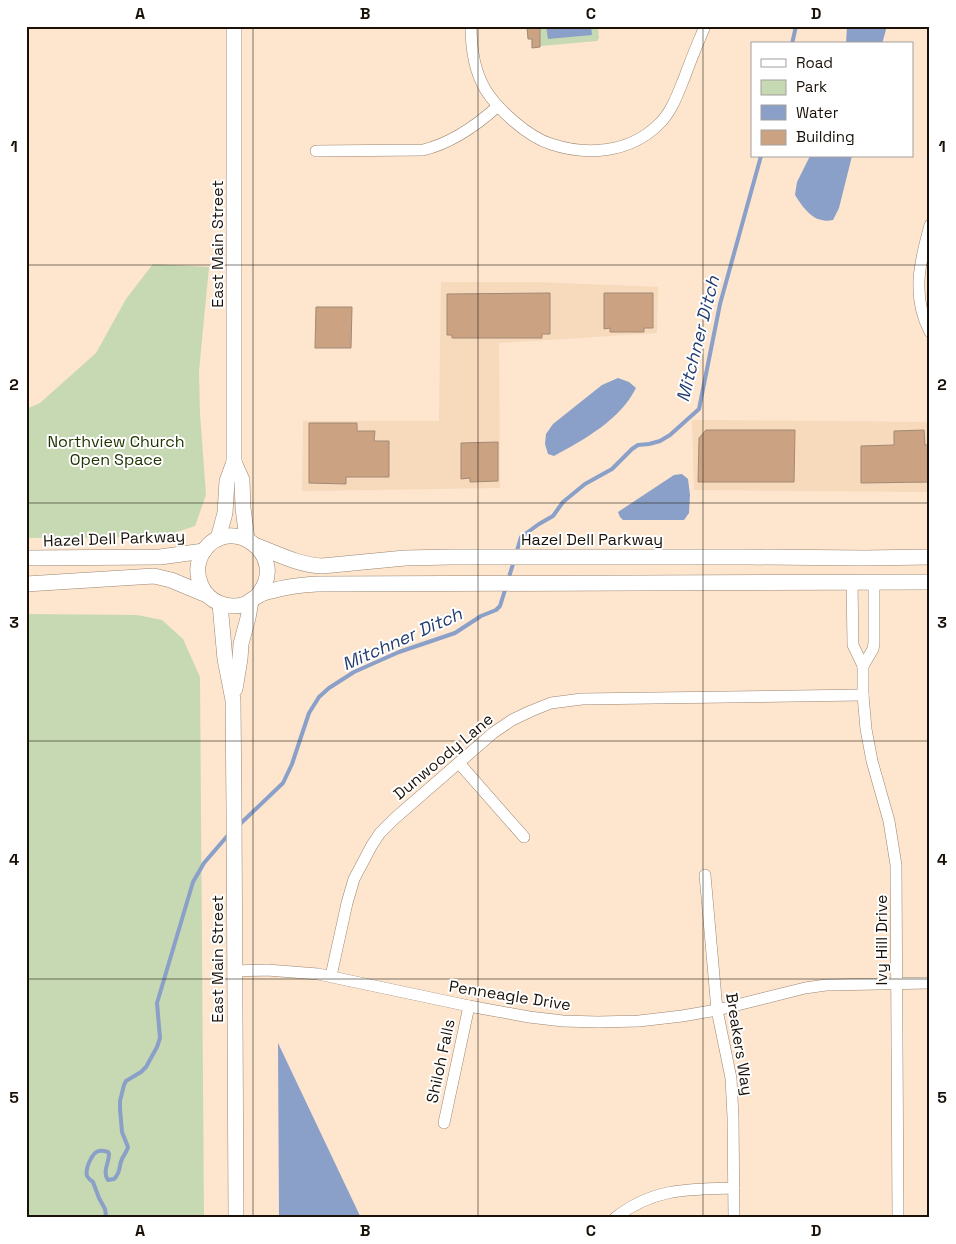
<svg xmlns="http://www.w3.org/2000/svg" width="956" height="1244" viewBox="0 0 956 1244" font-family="'Space Grotesk',sans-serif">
	<rect width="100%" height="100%" fill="#fde5ce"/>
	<g fill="#f7d9bc">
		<path d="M441,282H536L658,287L657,333L499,343L500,488L302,491L303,421H439Z"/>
		<path d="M692,420L930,422V492L694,490Z"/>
	</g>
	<g fill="#c7d9b3">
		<path d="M530,26H598L599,38L597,41L541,46V47L532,48L531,39H528L526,27Z"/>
		<path d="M153,264L209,267L199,371L200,414L206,495L195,526L162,537L26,538V409L40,403L96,353L126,299Z"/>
		<path d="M26,614L137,615L162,620L183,639L200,677L204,1218H26Z"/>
	</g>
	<g fill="#8aa0c8">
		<path d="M546,26H591L592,35L548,39Z"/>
		<path d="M847,26H887L882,44H846Z"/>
		<path d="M810,156H852L839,208L833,220C814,224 804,209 795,195L797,182Z"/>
		<path d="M618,378L629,382L636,388C620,420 585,439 554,456L548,454L545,444L546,434L553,424L602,385Z"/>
		<path d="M682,474L688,479L690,495L689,513L684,520H623L620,517L618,512L674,475Z"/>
		<path d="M278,1043L361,1218H279Z"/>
	</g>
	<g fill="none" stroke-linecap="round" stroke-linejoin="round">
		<g stroke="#8aa0c8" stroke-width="4">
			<path d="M792,44L796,26"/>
			<path d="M516,554L521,537L539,524L553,516L563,502L585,484L612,469L632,449L638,445L649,444L660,441L670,435L699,409L720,304L761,156"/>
			<path d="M508,580L514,561"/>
			<path d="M238,826L283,783L292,764L309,713L319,697L329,688L354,672L399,652L455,633L481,616L496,610L500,606L506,587"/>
			<path d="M93,1218H103L106,1215L105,1209L99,1198L93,1182C90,1180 89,1179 87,1176C85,1169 92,1152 99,1151C102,1150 105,1151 108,1152L109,1154C109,1163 102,1172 108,1180L114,1179C122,1171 118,1167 122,1159C124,1155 127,1151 128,1147L122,1132L120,1109V1101L124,1085L126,1081L141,1072L146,1067L157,1047L160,1038L157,1003L193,882L204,863L229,834"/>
		</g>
	</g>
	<g fill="#cba383" stroke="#a18975">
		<path d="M527,26H540V47L532,48V39H528Z"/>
		<path d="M550,293V334H542V338H452V335H447V294Z"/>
		<path d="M604,293H653V328H644V332H610V328L604,329Z"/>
		<path d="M316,307H352L351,348H315Z"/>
		<path d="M309,423H357V431H375L374,441H389V477H346V484L309,483Z"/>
		<path d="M706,430H795L794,482H698L699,438Z"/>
		<path d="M924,430L925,445H930V482L861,483V446L894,445V431Z"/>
		<path d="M498,442V481L470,482V478L461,479V443Z"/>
	</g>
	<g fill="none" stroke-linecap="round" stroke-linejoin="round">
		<defs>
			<g id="minor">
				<path d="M471,26C471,47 474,70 485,89C497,109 528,137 551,144C587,156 629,153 658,125C672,112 678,93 685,76C691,59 698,43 705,26"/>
				<path d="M316,151L423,150C452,143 476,126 498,106"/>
				<path d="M930,225C920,261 911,296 930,332"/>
				<path d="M852,582L853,645L863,666V695L866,729L872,761L889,821L896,865L898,1218"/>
				<path d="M863,666L873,649L874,643V583"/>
				<path d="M459,763L524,837"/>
				<path d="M705,875L717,1010L731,1078L733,1117L734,1218"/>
				<path d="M235,971L267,970L318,974L469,1006L529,1017L563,1021L598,1022L639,1021L682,1016L717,1010L805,988L826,985L930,983"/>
				<path d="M331,976L347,903L354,879L372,845L380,833L394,819L493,733L512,720L531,711L551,703L582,699L863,695"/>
				<path d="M444,1123L469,1006"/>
				<path d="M615,1218C653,1188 688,1189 734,1188"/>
			</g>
			<g id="secondary">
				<path d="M234,462L242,480L243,508L247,539"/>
				<path d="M218,539L225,513L227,481L234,462V26"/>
				<path d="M257,546C278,554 299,565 322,566L405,558L451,557H748L864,558L930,557"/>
				<path d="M26,558L160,557L204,551"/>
				<path d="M26,584L154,576L171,580L207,595"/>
				<path d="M257,596C292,556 229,511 203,552C197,562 196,574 201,585C208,602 228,610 245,604C250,602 253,598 258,596C262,593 267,592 272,591C287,586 301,585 317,584L930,582"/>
				<path d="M220,604L225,659L233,700L234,809L236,1218"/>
				<path d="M235,689L240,659L241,644L248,618L251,601"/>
			</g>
		</defs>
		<use href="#minor" stroke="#9b8570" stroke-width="12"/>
		<use href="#secondary" stroke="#9b8570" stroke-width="16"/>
		<use href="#minor" stroke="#fff" stroke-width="11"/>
		<use href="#secondary" stroke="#fff" stroke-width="15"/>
	</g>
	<path fill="none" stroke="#1a1209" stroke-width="1" stroke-opacity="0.55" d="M253,26V1218M478,26V1218M703,26V1218M26,265H930M26,503H930M26,741H930M26,979H930"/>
	<g text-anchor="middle" stroke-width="4" stroke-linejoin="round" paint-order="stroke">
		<g font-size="16" fill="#1a1209" stroke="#fff">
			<text transform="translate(217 244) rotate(-90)" y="6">East Main Street</text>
			<text transform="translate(114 538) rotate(-2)" y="6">Hazel Dell Parkway</text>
			<text x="592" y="545">Hazel Dell Parkway</text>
			<text transform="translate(443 756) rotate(-40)" y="6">Dunwoody Lane</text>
			<text transform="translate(881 940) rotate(-90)" y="6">Ivy Hill Drive</text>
			<text transform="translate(217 959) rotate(-90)" y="6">East Main Street</text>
			<text transform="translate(510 995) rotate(9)" y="6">Penneagle Drive</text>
			<text transform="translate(740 1044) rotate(81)" y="6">Breakers Way</text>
			<text transform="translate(440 1061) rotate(-78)" y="6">Shiloh Falls</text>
		</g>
		<g font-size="16" fill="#213301" stroke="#fff">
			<text x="116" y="447">Northview Church<tspan x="116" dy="18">Open Space</tspan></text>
		</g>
		<g font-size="18" font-style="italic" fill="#233d71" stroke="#fff">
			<text transform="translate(698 339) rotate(-76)" y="6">Mitchner Ditch</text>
			<text transform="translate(402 639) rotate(-24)" y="6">Mitchner Ditch</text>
		</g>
	</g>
	<rect width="956" height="1244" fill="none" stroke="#ffffff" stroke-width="55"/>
	<rect x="751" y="42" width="162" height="115" fill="#ffffff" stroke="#a3a09d"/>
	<rect x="761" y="59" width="25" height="8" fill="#ffffff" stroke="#a3a09d"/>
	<text x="796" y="68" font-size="15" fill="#1a1209">Road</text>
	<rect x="761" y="80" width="25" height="15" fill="#c7d9b3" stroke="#a3a09d"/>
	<text x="796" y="92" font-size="15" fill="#1a1209">Park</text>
	<rect x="761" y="105" width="25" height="15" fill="#8aa0c8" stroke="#a3a09d"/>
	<text x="796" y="118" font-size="15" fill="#1a1209">Water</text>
	<rect x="761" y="130" width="25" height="15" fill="#cba383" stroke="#a3a09d"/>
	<text x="796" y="142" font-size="15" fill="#1a1209">Building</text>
	<rect x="28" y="28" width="900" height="1188" fill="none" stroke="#1a1209" stroke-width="2"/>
	<g font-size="16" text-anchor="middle" font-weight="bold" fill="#1a1209">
		<text x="140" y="19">A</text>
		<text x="365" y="19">B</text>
		<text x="591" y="19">C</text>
		<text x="816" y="19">D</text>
		<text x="14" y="152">1</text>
		<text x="942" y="152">1</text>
		<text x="14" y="390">2</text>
		<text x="942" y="390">2</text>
		<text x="14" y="628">3</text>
		<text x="942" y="628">3</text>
		<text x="14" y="865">4</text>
		<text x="942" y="865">4</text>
		<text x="14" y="1103">5</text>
		<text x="942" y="1103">5</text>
		<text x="140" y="1236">A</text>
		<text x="365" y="1236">B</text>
		<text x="591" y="1236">C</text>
		<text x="816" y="1236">D</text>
	</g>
</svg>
